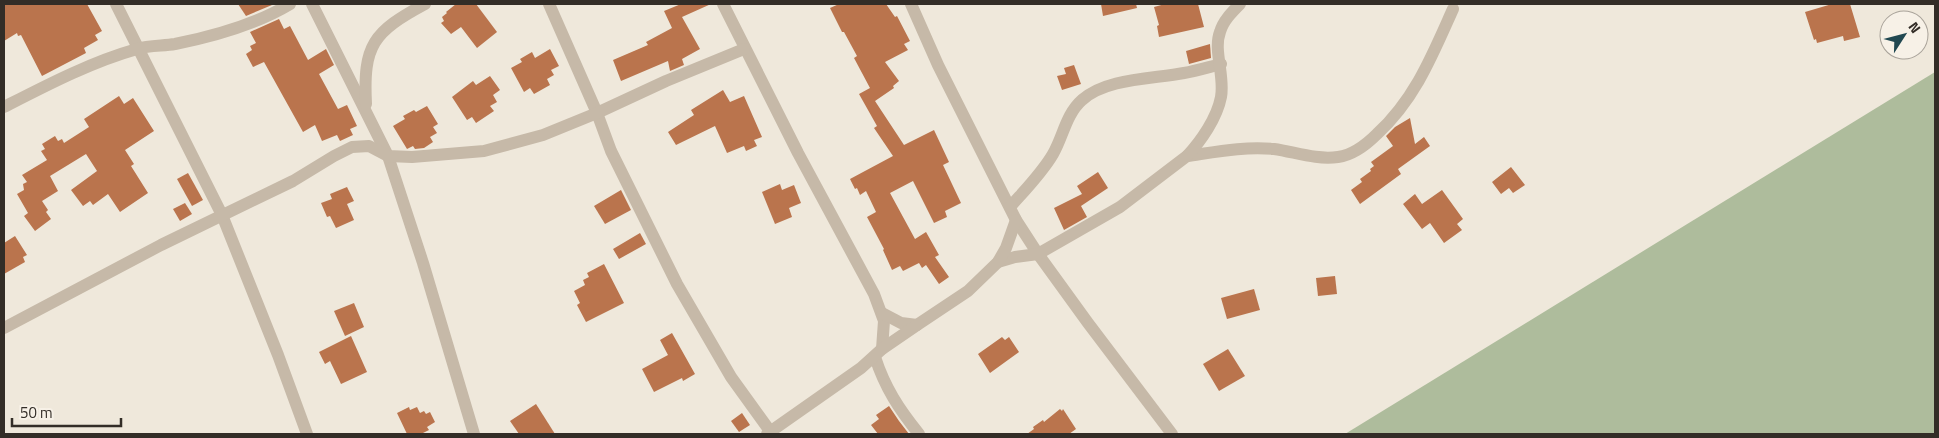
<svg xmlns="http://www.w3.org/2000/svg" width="1939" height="438" viewBox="0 0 1939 438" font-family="'Titillium Web',sans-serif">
	<rect width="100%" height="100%" fill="#efe8db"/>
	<path fill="#aebc9c" d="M1935,72V434H1345Z"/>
	<g fill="#ba744d">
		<path d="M4,4H87L102,31L95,35L98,40L84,48L86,53L42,76L21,35L18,36L17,33L4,41Z"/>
		<path d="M238,4H271L272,5L246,16Z"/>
		<path d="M456,4H476L497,32L477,48L461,27L451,34L441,23L444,21L442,17L447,13L446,12Z"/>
		<path d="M681,4H711L682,17L700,49L682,59L684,65L670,71L668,61L621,81L613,60L648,45L646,42L672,28L664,11Z"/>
		<path d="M839,4H886L895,17L897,16L910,41L904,44L908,50L885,62L899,81L893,86L894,88L875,101L904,145L934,130L949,162L943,165L961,203L945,211L947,217L934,223L913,181L890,193L915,239L926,232L939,255L935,257L949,277L939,284L926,265L922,268L919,263L903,271L900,266L892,270L883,250L884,249L867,217L876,212L866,191L860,195L857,188L855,189L850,179L893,156L874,128L877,126L859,94L870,88L854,58L857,56L844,32H842L830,8Z"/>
		<path d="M1101,4H1136L1137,8L1103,16Z"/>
		<path d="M1165,4H1198L1204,27L1159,37L1157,26L1159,25L1154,7Z"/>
		<path d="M1832,4H1850L1860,37L1844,41L1843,36L1817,43L1816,39L1814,40L1805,12Z"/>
		<path d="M279,19L284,29L290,26L308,60L326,49L334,65L319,74L338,109L347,105L357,126L350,129L353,135L340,141L337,135L322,141L315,125L303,132L264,62L253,67L246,54L252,50L250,46L256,43L250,32Z"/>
		<path d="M1210,44L1211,58L1189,64L1186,51Z"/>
		<path d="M550,49L559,66L551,70L554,75L547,79L550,85L534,94L530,88L524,92L511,68L522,62L520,59L532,52L535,58Z"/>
		<path d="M1074,65L1081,84L1062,90L1057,76L1066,74L1064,68Z"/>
		<path d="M490,76L500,90L493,95L497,102L490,106L494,111L476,123L472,117L467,120L452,97L473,81L476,85Z"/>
		<path d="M723,90L730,102L744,96L762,137L754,140L757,146L746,151L744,146L727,153L715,126L676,145L668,132L694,115L691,110Z"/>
		<path d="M119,96L124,104L133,98L154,131L125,150L134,164L131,166L148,193L120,212L108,194L93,205L90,201L83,206L71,190L97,171L86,154L50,176L58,191L42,201L48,210L46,212L51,219L35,231L24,216L28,213L17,194L24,190L23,184L27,182L22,175L47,160L41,151L45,149L42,144L55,136L58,141L62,139L64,143L89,127L84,119Z"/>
		<path d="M427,106L438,124L433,127L437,133L430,137L433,142L424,148L415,149L413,146L407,149L393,126L405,119L403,116L414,110L416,112Z"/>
		<path d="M1410,118L1415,144L1424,137L1430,146L1398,169L1401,174L1360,204L1351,190L1362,182L1360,179L1371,171L1370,169L1374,166L1371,162L1393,146L1386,136L1395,127Z"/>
		<path d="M1511,167L1525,185L1513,193L1509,188L1501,194L1492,182Z"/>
		<path d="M1098,172L1108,188L1081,206L1087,217L1064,230L1054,208L1082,194L1077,186Z"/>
		<path d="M188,173L203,200L192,206L177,179Z"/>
		<path d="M780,184L782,190L794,185L801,203L789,208L792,217L775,224L762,192Z"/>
		<path d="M347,187L354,201L347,204L354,220L336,228L330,216L327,217L321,203L332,199L330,194Z"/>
		<path d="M621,190L631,210L605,224L594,206Z"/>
		<path d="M1442,190L1463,219L1457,224L1462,230L1444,243L1430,223L1422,229L1403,204L1415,194L1422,204Z"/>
		<path d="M185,203L192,214L180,221L173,209Z"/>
		<path d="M640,233L646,244L619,259L613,249Z"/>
		<path d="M15,236L27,255L23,257L25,262L4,274V243Z"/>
		<path d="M604,264L624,303L586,322L577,305L580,303L574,291L585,285L583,280L589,277L587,273Z"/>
		<path d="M1335,276L1337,294L1318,296L1316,278Z"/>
		<path d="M1254,289L1260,310L1227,319L1221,298Z"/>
		<path d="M354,303L364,327L345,336L334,311Z"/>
		<path d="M672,333L695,374L683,381L682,378L654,392L642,369L668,355L660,340Z"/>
		<path d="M351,336L367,372L341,384L330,361L325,364L319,352Z"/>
		<path d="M1002,337L1005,340L1009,337L1019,352L990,373L978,354Z"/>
		<path d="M1228,349L1245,376L1219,391L1203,364Z"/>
		<path d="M536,404L555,434H519L510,421Z"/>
		<path d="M889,406L899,421L909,434H878L871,425L879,419L876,415Z"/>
		<path d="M409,407L410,410L417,407L420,413L424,411L426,414L430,412L435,422L427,427L429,430L421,434H407L397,413Z"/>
		<path d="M1060,409L1062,411L1063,409L1076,429L1069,434H1027L1034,429L1033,427L1043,420L1044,422Z"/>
		<path d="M742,413L750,425L739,432L731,421Z"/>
	</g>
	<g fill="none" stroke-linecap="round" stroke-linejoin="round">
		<g stroke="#c6b9a8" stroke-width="12">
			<path d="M116,4L222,215L278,355L307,434"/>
			<path d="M312,4L388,156L423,263L474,434"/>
			<path d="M549,4L597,113L611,151L677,284L731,377L770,431"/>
			<path d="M723,4L798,153L874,294L884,321L882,349"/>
			<path d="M911,4L938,65L1016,220L1038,254L1088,323L1172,434"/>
			<path d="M366,104C363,45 373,32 425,4"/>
			<path d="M4,107C47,85 91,62 137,49C149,45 163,46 175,44C215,36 255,25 290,4"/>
			<path d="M1187,156C1215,152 1245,146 1274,149C1295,152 1316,160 1338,157C1353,155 1366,145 1377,134C1415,99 1432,56 1453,9"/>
			<path d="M1010,207C1025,190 1042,173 1053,154C1063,137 1066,114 1082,100C1106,78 1153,79 1184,73C1196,71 1209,67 1221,64"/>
			<path d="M998,262L1015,257L1038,254L1120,207L1187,156C1201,141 1217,118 1221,97C1225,76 1213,50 1220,32C1223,21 1232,12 1240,4"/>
			<path d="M882,313L901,323L917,325"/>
			<path d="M4,328L161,245L293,181L334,156L352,147L369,146L388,156L412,157L484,151L543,135L597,113L666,81L744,49"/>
			<path d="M875,357C885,388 899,409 919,434"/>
			<path d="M767,434L861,368L882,349L917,325L968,291L998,262L1006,248L1016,220"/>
		</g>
	</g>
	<rect width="1939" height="438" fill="none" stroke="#332d27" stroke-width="10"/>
	<g transform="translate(1904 35) rotate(54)"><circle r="24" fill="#f7f1e7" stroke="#a9a39a"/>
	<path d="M0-4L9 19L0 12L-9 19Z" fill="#214851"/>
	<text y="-8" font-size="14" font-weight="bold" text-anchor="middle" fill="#332d27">N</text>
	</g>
	<path d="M12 418v8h109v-8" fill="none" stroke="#332d27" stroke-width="2.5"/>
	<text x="20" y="418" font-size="15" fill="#332d27" stroke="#f7f1e7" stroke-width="4" paint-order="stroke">50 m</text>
</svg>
